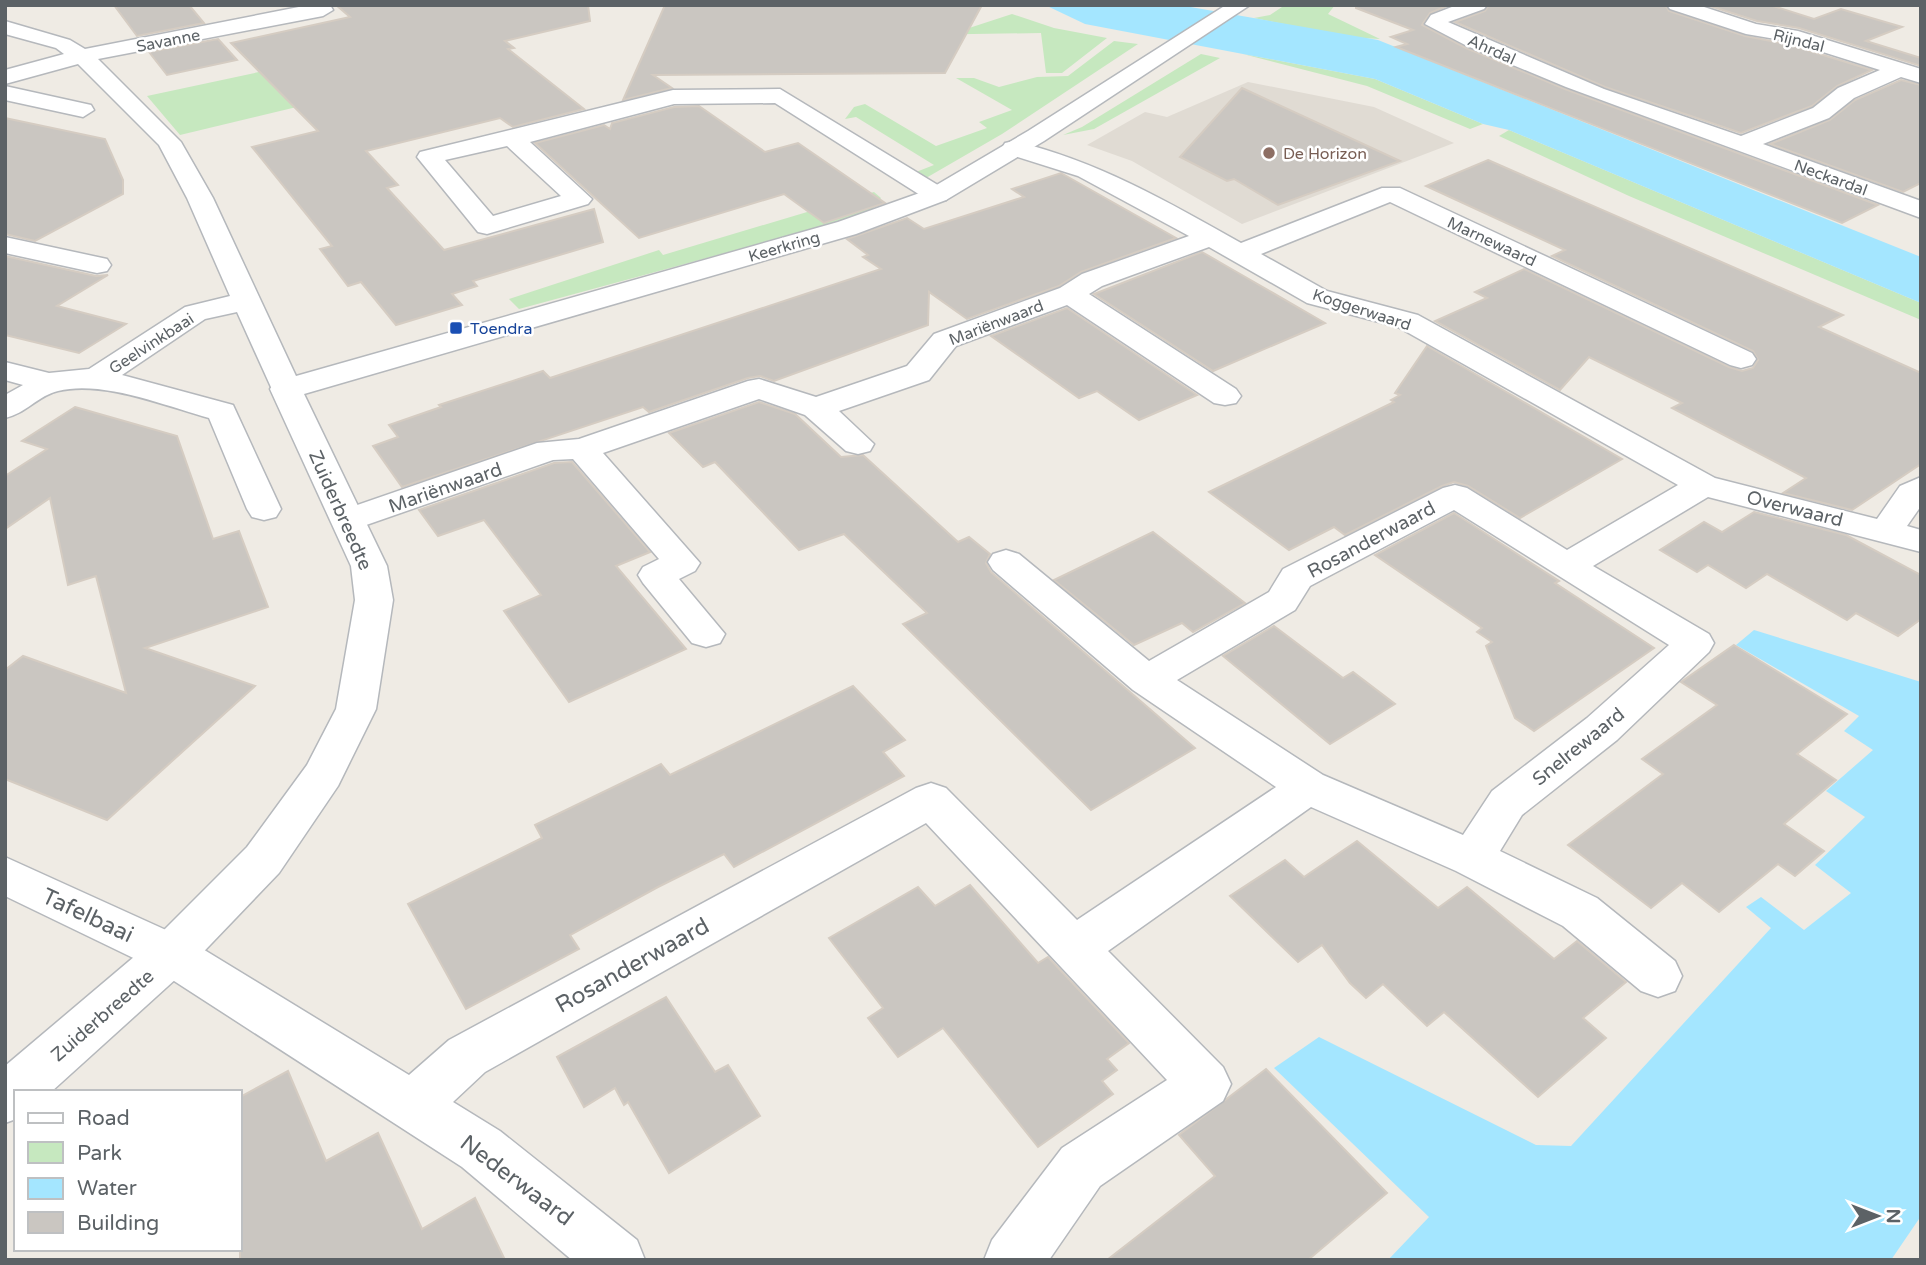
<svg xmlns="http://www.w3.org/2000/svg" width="1926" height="1265" viewBox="0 0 1926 1265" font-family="'Varela Round',sans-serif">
	<rect width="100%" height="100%" fill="#efebe4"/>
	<path fill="#e0dbd3" d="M1248,82L1374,107L1454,143L1242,224L1132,161L1087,145L1145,112L1167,117Z"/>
	<g fill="#c6e8bf">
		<path d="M1285,5H1335L1328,14L1380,39L1346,37L1254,18L1270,15Z"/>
		<path d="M1012,14L1054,28L1107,38L1062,73H1046L1041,33L724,38L963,30Z"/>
		<path d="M1114,41L1138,44L1002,134L926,178L916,172L934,165L856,117L845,119L854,107L865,104L936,146L987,128L979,122L1012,110L956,78H974L999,87L1037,77L1068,76Z"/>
		<path d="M1201,54L1220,58L1094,129L1063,135L1082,127Z"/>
		<path d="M1243,54L1375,79L1483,124L1470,129L1367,86Z"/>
		<path d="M320,59L476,64L180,135L147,96Z"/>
		<path d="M1509,130L1921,303V320L1629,196L1499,136Z"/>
		<path d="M874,192L881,198L869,214L519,309L509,299L659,250L663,255Z"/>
	</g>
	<g fill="#a4e6ff">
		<path d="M1045,5H1179L1378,40L1921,257V303L1509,130L1483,124L1375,79L1085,24Z"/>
		<path d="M1754,630L1921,682V1216L1891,1260H1388L1429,1217L1274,1068L1319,1037L1536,1145L1571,1146L1771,928L1746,907L1761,897L1804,930L1851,893L1815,865L1865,817L1826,791L1873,750L1844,731L1859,716L1736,645Z"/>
	</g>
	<g fill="#cac6c1" stroke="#d5ccc2" stroke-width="2">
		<path d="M114,5H189L204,23L137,36Z"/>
		<path d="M336,5H588L590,21L505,41L514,48L508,49L584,109L513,127L500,118L366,151L398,185L387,188L444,250L594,209L603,242L473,281L477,286L452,294L462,305L396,325L361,282L348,286L320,249L332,246L252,147L318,131L231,43L350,17Z"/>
		<path d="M665,5H982L945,73L653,75L672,88L623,100Z"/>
		<path d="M1356,5H1449L1430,13L1422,25L1466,48L1565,89L1878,205L1842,223L1396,47L1407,44L1391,37L1413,30L1356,8Z"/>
		<path d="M1489,5H1665L1669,11L1745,36L1787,44L1872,70L1837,86L1812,106L1741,133L1605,87L1455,22L1485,11Z"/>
		<path d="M1707,5H1770L1814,19L1841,9L1902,27L1866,41L1921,58V66L1799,28L1757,21Z"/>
		<path d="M218,39L237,60L167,75L149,52Z"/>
		<path d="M1901,80L1921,85V183L1903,192L1770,144L1830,120L1855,100Z"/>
		<path d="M1242,88L1400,161L1278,205L1234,179L1227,181L1180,157Z"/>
		<path d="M699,106L765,152L798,143L885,203L824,223L784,194L639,238L535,143L604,125L610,129L612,123L674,107Z"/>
		<path d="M5,118L105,139L123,180V194L35,241L5,234Z"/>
		<path d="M1488,160L1843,315L1819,327L1921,373V464L1852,510L1783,493L1806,478L1672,408L1682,403L1589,357L1560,390L1435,321L1487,298L1475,292L1524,269L1729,367L1742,371L1753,368L1758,360L1753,351L1552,256L1565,250L1426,186Z"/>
		<path d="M1061,173L1176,238L1081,272L1059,286L967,319L929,292L928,325L774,381L760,376L748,378L649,412L643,407L402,487L373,446L398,437L389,425L441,407L439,405L543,371L550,378L881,269L863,257L868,255L847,239L907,218L924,229L1024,197L1012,189Z"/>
		<path d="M1202,252L1228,267L1325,323L1213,371L1094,294Z"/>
		<path d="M5,256L96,276L108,275L57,306L126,324L79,353L5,335Z"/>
		<path d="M1067,308L1197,395L1139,420L1097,391L1079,398L991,336Z"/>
		<path d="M1427,346L1622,459L1520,518L1468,486L1454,482L1442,486L1345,535L1334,527L1289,550L1209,492L1394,402L1391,400L1400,395L1395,393Z"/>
		<path d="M759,402L795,414L841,457L863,455L958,542L969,537L990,554L986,563L991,572L1195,748L1091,810L903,624L927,613L844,534L799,550L715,462L703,467L669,433Z"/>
		<path d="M75,407L177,436L213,539L239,531L268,607L145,648L255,686L107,820L5,779V670L23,656L126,693L96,576L68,585L50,498L5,529V476L47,449L22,441Z"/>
		<path d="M572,462L650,552L616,566L686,649L569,702L504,611L541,595L484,520L438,536L419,510L554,463Z"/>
		<path d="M1754,512L1846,535L1921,575V619L1898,636L1856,613L1847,620L1767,574L1746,588L1708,565L1697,572L1660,550L1704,522L1722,532Z"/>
		<path d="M1454,513L1559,581L1555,583L1654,648L1534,731L1515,718L1486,646L1492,642L1477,632L1482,628L1375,555Z"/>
		<path d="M1153,532L1245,603L1193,632L1182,623L1134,645L1054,580Z"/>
		<path d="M1274,626L1343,678L1353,672L1395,704L1330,744L1223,656Z"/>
		<path d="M1734,645L1847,714L1797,754L1836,780L1784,824L1824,851L1795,876L1778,864L1719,912L1682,883L1651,908L1568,845L1663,774L1642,759L1717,705L1681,682Z"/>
		<path d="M853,686L905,740L883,752L904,776L734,867L724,854L658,887L570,935L579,949L466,1009L408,904L542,838L535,825L661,764L670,775Z"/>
		<path d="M1357,841L1438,908L1467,887L1554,959L1577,941L1626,982L1583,1018L1606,1038L1538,1097L1444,1012L1427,1026L1383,984L1366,998L1350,983L1322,945L1298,962L1230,896L1285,860L1304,877Z"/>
		<path d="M970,885L1038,963L1048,957L1129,1043L1107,1059L1117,1070L1102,1081L1113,1094L1038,1147L943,1028L898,1057L868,1018L883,1008L829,938L918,887L935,906Z"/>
		<path d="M666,997L715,1072L728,1065L760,1116L669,1173L628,1102L624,1105L615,1088L584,1107L557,1057Z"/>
		<path d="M1266,1069L1387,1193L1308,1260H1107L1215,1176L1179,1135Z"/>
		<path d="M288,1071L326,1161L378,1133L422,1229L475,1198L505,1260H240V1097Z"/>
	</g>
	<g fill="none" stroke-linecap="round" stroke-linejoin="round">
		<defs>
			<g id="minor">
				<path d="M309,5H330L333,10L323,16L98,59L181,142L213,198L302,389L297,396L286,398L275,396L237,312L205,319L122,375L233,405L281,509L276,517L264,520L252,517L247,509L209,418C165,406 103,380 58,391C39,395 25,414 5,418V395L23,385L5,380V362L49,373L89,369L185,307L230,296L187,198L159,145L78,64L5,84V70L64,54L56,48L5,34V21L70,40L85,49Z"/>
				<path d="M1457,5H1487L1484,9L1448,22L1604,89L1741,136L1813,108L1838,88L1880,70L1788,41L1746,34L1670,9L1667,5H1698L1756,24L1798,31L1921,69V83L1901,77L1854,98L1829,118L1763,144L1921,201V218L1566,87L1467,46L1425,24L1431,15Z"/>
				<path d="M5,86L91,105L94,110L83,117L5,100Z"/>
				<path d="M780,89L946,190L950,195L946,200H928L775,103L674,104L530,142L592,199L588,204L487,234L478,232L417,157L420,152L673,90ZM507,146L561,196L493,216L445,160Z"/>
				<path d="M1014,141C1097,161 1167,201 1241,243L1382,188H1400L1752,353L1756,359L1752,365L1741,368L1730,365L1390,202L1261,254L1327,291L1418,315L1715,478L1877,519L1900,486L1921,477V506L1907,526L1921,530V552L1708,497L1593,566L1709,634L1714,643L1709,652L1617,740L1522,815L1500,851L1597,898L1675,961L1682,976L1675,991L1658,997L1641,991L1563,926L1456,871L1311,807L1108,951L1223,1067L1231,1084L1223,1101L1100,1186L1049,1260H984L992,1240L1062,1148L1167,1080L926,823L485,1072L453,1102L500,1131L637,1240L645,1260H572L462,1167L154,968L5,896V857L188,940L409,1075L449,1040L916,788L931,783L946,788L1077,920L1276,787L1133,690L993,570L988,562L993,554L1006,550L1019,554L1149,661L1269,592L1283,569L1443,488L1455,485L1467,488L1567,550L1678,485L1398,327L1307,303L1209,247L1102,286L1089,294L1236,389L1241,396L1236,403L1225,405L1214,403L1067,305L956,346L929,380L839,411L874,444L870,451L858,454L846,451L805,415L759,399L603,453L700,563L695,571L679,579L725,634L720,643L706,647L692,643L643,583L638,575L643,567L659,559L573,459L553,460L349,531L337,528L331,520L337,512L537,443L579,439L748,381L759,379L816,397L907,366L934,334L1060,288L1082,274L1189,236L1078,176L1005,153L1002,148L1005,143ZM1454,510L1669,645L1587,718L1492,791L1463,835L1323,775L1177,680L1295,610L1310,586Z"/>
				<path d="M5,237L107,259L111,265L107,271L97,273L5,253Z"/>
			</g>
			<path id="tertiary" d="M1226,5H1250L1044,141L946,200L856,234L304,394L387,566L393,600L376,709L338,786L279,873L188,968L51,1092H16V1119L5,1123V1066L154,940L247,847L307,765L336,709L355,600L351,566L270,389L275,382L838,222L928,190L1028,131Z"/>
		</defs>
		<use href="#minor" stroke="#b5b8bc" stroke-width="3"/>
		<use href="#tertiary" stroke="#b5b8bc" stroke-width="3"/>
		<use href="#minor" fill="#fff" fill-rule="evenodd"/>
		<use href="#tertiary" fill="#fff" fill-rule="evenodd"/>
	</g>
	<circle fill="#8d6e63" stroke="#fff" stroke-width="2.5" cx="1269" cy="153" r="7"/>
	<rect fill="#1a4fb4" stroke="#fff" stroke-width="2.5" x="449" y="321" width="14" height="14" rx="3.5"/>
	<g text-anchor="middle" stroke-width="5" stroke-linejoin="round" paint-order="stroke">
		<g font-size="16" fill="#5c6266" stroke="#fff">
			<text transform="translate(168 40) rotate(-11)" y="6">Savanne</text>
			<text transform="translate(1799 40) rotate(14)" y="6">Rijndal</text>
			<text transform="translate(1492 49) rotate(24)" y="6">Ahrdal</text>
			<text transform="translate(1831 177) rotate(20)" y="6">Neckardal</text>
			<text transform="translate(1492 241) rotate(25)" y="6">Marnewaard</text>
			<text transform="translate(784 246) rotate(-16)" y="6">Keerkring</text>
			<text transform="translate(1362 309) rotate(18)" y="6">Koggerwaard</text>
			<text transform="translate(996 322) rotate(-21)" y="6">Mariënwaard</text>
			<text transform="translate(151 343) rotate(-33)" y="6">Geelvinkbaai</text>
		</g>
		<g font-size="16" fill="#785e54" stroke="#fff" text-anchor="start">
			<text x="1283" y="159">De Horizon</text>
		</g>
		<g font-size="16" fill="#164399" stroke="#fff" text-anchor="start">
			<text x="470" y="334">Toendra</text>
		</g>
		<g font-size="19" fill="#5c6266" stroke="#fff">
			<text transform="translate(445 487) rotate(-19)" y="7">Mariënwaard</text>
			<text transform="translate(1795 508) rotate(14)" y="7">Overwaard</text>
			<text transform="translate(341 510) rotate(66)" y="7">Zuiderbreedte</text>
			<text transform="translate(1371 539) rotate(-28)" y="7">Rosanderwaard</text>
			<text transform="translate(1578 746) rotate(-39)" y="7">Snelrewaard</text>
			<text transform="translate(102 1015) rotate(-41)" y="7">Zuiderbreedte</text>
		</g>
		<g font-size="23" fill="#5c6266" stroke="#fff">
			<text transform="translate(88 915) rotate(25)" y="8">Tafelbaai</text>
			<text transform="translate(632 965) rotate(-29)" y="8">Rosanderwaard</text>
			<text transform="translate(517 1180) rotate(37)" y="8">Nederwaard</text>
		</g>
	</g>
	<rect width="1926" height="1265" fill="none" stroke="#5c6266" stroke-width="14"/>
	<rect x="14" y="1090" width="228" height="161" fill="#ffffff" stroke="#bec0c2" stroke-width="2"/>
	<rect x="28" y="1113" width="35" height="10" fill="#ffffff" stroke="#bec0c2" stroke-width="2"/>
	<text x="77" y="1125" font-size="21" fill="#5c6266">Road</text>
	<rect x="28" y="1142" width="35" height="21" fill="#c6e8bf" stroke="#bec0c2" stroke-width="2"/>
	<text x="77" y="1160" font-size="21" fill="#5c6266">Park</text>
	<rect x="28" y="1178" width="35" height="21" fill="#a4e6ff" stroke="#bec0c2" stroke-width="2"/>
	<text x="77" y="1195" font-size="21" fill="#5c6266">Water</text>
	<rect x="28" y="1212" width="35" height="21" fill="#cac6c1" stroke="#bec0c2" stroke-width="2"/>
	<text x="77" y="1230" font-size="21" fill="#5c6266">Building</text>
	<g transform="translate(1877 1216) rotate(90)" stroke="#ffffff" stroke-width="5" paint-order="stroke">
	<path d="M0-5L12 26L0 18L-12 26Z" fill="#5c6266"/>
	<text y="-10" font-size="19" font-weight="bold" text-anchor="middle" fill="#5c6266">N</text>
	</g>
</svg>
